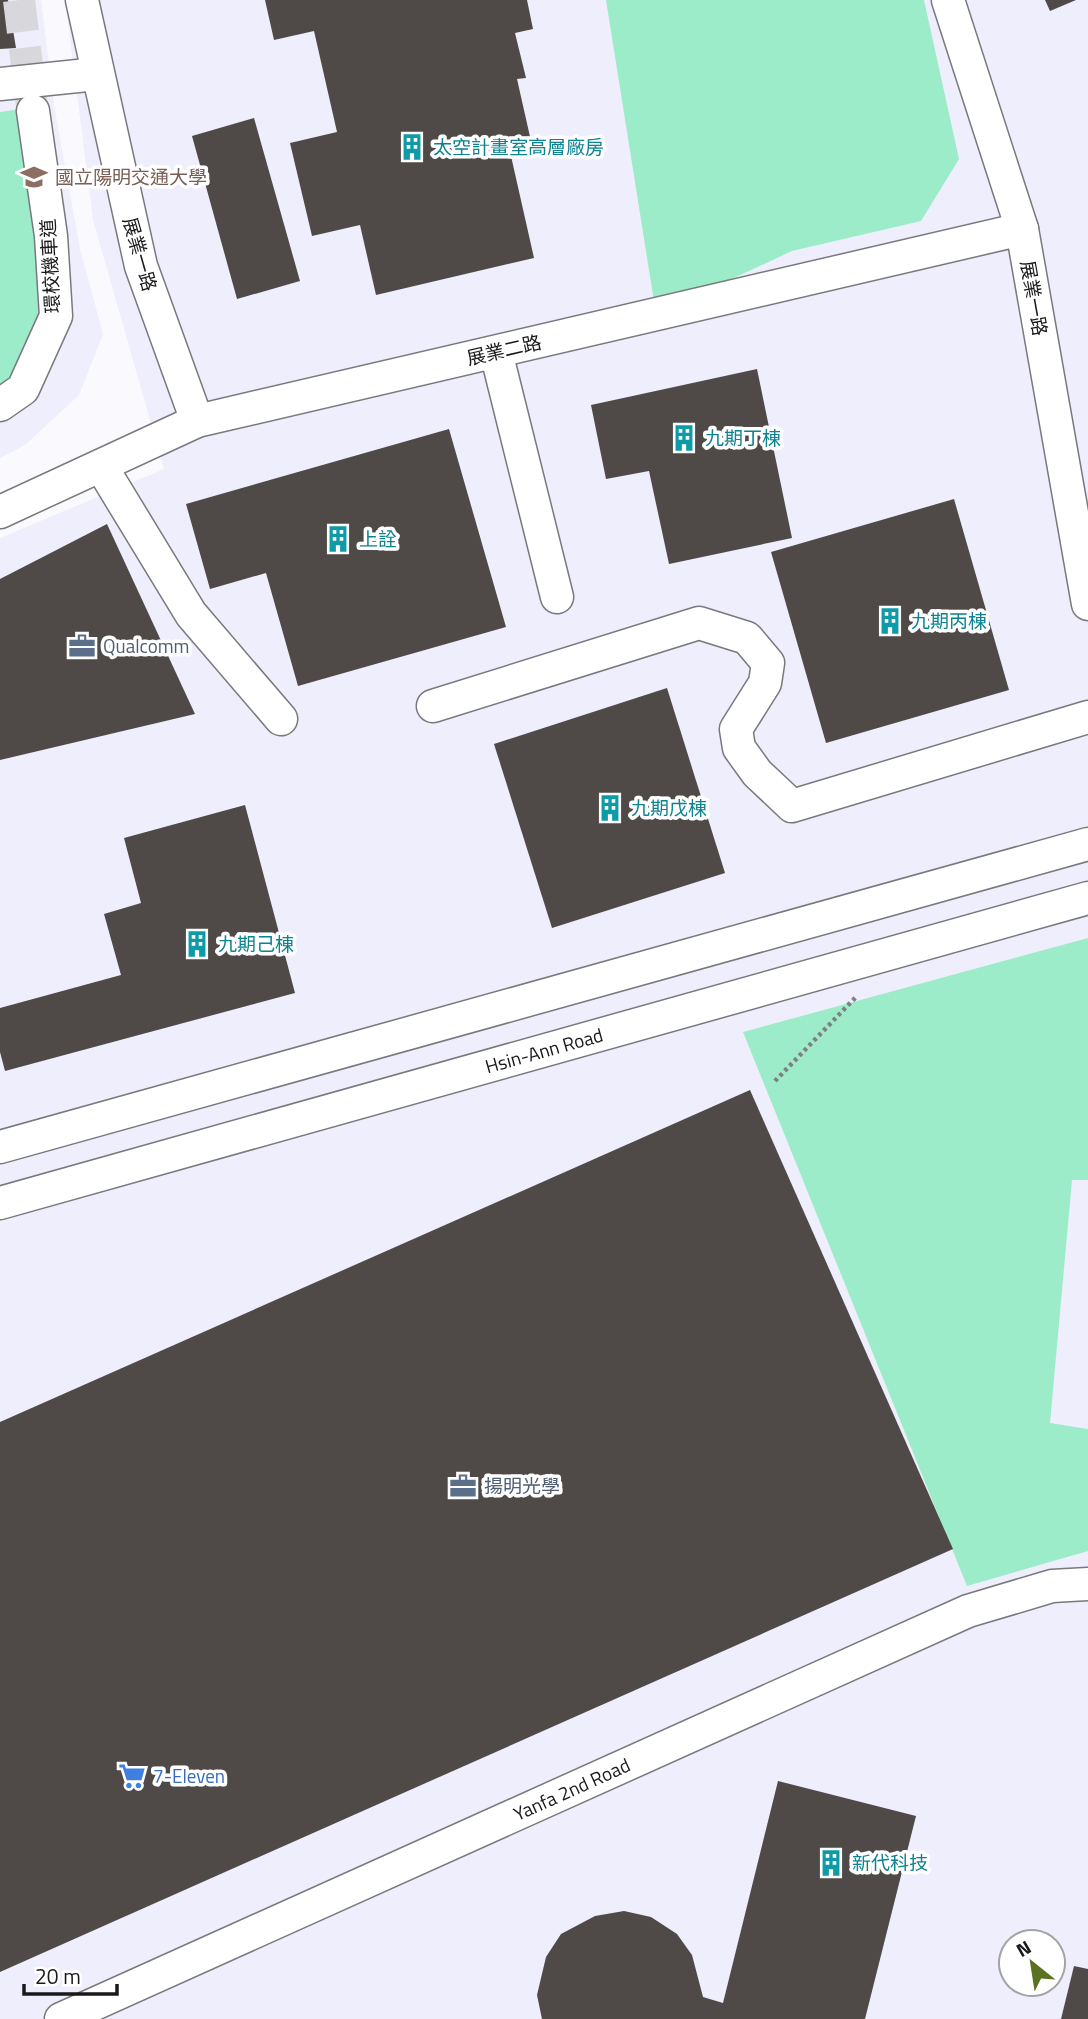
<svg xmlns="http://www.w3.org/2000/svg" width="1088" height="2019" viewBox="0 0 1088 2019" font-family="'Titillium Web','Noto Sans TC',sans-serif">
	<rect width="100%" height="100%" fill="#fafafe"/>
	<g fill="#eeeefc" fill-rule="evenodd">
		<path d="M0,0H41L54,105L80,249L103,334L79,395L25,445L0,458Z"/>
		<path d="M65,0H1088V2019H0V538L164,469L93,220ZM1011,1942H1053V1984H1011Z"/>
	</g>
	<g fill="#9decc9">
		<path d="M606,0H924L959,159L921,221L792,251L656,314Z"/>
		<path d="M21,109L45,309L6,389L0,394V112Z"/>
		<path d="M1088,938V1180H1072L1050,1423L1088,1429V1551L967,1586L743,1032Z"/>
	</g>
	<g fill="#4f4a48">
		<path d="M0,0H8L16,48L0,49Z"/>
		<path d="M265,0H527L533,29L515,33L526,78L517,79L533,150L511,156L534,258L376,295L360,225L312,236L290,143L337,132L314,31L274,40Z"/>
		<path d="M1045,0H1076L1050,11Z"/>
		<path d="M254,118L300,281L237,299L192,136Z"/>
		<path d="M757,369L792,538L669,564L649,471L606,479L591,405Z"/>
		<path d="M449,429L506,627L298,686L266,573L210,589L186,504Z"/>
		<path d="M954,499L1009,690L826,743L771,552Z"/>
		<path d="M107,524L195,714L0,760V579Z"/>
		<path d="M667,688L725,873L552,928L494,744Z"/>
		<path d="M245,805L295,993L5,1071L0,1052V1008L121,975L104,914L141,903L124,838Z"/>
		<path d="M750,1090L953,1549L0,1972V1422Z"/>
		<path d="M778,1781L916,1816L865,2019H542L537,1995L546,1957L561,1934L595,1916L624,1911L651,1917L677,1934L692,1955L703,1997L723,2003Z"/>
		<path d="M1074,1966L1088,1969V2019H1061Z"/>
	</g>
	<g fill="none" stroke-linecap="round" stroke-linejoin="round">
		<path stroke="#d8d8dc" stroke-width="32" stroke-dasharray="32 16" stroke-linecap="butt" d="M19,0L32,106"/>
		<defs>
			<g id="minor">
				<path d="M82,0L141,266L197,421"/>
				<path d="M948,0L1022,229L1088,604"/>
				<path d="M0,84L97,74"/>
				<path d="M496,352L557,597"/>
				<path d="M0,405L23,389L56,316L51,236L33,111"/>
				<path d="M101,466L191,614L281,719"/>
				<path d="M0,512L197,421L1022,229"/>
				<path d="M433,706L699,623L747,638L768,663L765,683L736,729L739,748L757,773L792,806L1088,717"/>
				<path d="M0,1147L1088,844"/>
				<path id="s1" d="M0,1203L1088,898"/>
				<path id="s2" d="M61,2019L968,1611L1052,1586L1088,1584"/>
			</g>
		</defs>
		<use href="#minor" stroke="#79797d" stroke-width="35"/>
		<path stroke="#808083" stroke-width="4.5" stroke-dasharray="3.5 3.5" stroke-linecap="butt" d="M775,1081L856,997"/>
		<use href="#minor" stroke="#fff" stroke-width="32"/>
	</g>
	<defs>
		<symbol id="building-bare" viewBox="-9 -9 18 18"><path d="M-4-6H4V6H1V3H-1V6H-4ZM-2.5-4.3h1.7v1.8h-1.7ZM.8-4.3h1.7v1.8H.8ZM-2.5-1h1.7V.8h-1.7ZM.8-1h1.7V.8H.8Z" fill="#0f9aa8" stroke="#fff" stroke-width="2.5" paint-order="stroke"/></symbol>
		<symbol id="university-bare" viewBox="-9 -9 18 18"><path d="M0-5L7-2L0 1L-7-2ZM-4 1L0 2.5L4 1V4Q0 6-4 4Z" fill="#8d6e63" stroke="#fff" stroke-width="2.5" paint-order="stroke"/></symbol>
		<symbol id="office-bare" viewBox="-9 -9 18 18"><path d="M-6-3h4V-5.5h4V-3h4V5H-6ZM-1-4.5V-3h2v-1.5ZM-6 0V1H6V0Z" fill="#5c6f8a" stroke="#fff" stroke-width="2.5" paint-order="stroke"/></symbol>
		<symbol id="supermarket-bare" viewBox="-9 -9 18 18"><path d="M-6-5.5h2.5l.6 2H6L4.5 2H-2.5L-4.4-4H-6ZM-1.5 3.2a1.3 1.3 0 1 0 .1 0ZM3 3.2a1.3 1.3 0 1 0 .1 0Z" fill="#3f7fe0" stroke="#fff" stroke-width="2.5" paint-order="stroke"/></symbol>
	</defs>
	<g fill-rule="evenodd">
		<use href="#building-bare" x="393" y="128" width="38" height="38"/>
		<use href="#university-bare" x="15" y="158" width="38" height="38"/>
		<use href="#building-bare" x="665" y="419" width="38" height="38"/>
		<use href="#building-bare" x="319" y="520" width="38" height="38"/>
		<use href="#building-bare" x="871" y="602" width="38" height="38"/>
		<use href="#office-bare" x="63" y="627" width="38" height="38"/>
		<use href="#building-bare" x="591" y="789" width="38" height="38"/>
		<use href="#building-bare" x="178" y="925" width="38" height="38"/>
		<use href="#office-bare" x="444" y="1467" width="38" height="38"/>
		<use href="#supermarket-bare" x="113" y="1757" width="38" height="38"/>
		<use href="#building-bare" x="812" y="1844" width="38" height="38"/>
	</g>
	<g text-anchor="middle" stroke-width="7" stroke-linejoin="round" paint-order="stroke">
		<g font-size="19" fill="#0d838f" stroke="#fff" text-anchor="start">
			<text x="433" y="154">太空計畫室高層廠房</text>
			<text x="705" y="445">九期丁棟</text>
			<text x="359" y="546">上詮</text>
			<text x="911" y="628">九期丙棟</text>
			<text x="631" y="815">九期戊棟</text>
			<text x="218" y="951">九期己棟</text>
			<text x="852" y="1870">新代科技</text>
		</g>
		<g font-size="19" fill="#785e54" stroke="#fff" text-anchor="start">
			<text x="55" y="184">國立陽明交通大學</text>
		</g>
		<g font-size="19" fill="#19191b" stroke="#fff">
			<text transform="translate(140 254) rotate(74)" y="7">展業一路</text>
			<text transform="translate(50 266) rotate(-93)" y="7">環校機車道</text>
			<text transform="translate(1034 298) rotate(80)" y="7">展業一路</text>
			<text transform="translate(504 350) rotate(-13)" y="7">展業二路</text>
			<text dy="7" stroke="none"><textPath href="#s1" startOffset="565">Hsin-Ann Road</textPath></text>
			<text dy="7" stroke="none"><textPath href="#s2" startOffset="560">Yanfa 2nd Road</textPath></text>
		</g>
		<g font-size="19" fill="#4e5e75" stroke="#fff" text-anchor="start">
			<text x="103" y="653">Qualcomm</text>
			<text x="484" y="1493">揚明光學</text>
		</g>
		<g font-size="19" fill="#366cbe" stroke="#fff" text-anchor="start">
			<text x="153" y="1783">7-Eleven</text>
		</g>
	</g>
	<g transform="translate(1032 1963) rotate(330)"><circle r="33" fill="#ffffff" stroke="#a3a3a4" stroke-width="2"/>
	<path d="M0-5L12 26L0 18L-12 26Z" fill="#5c7121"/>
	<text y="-10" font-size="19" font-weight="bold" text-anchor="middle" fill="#19191b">N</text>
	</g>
	<path d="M24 1984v10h93v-10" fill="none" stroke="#19191b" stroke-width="3.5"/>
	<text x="35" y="1984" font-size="21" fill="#19191b" stroke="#ffffff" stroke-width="5" paint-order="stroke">20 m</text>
</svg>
